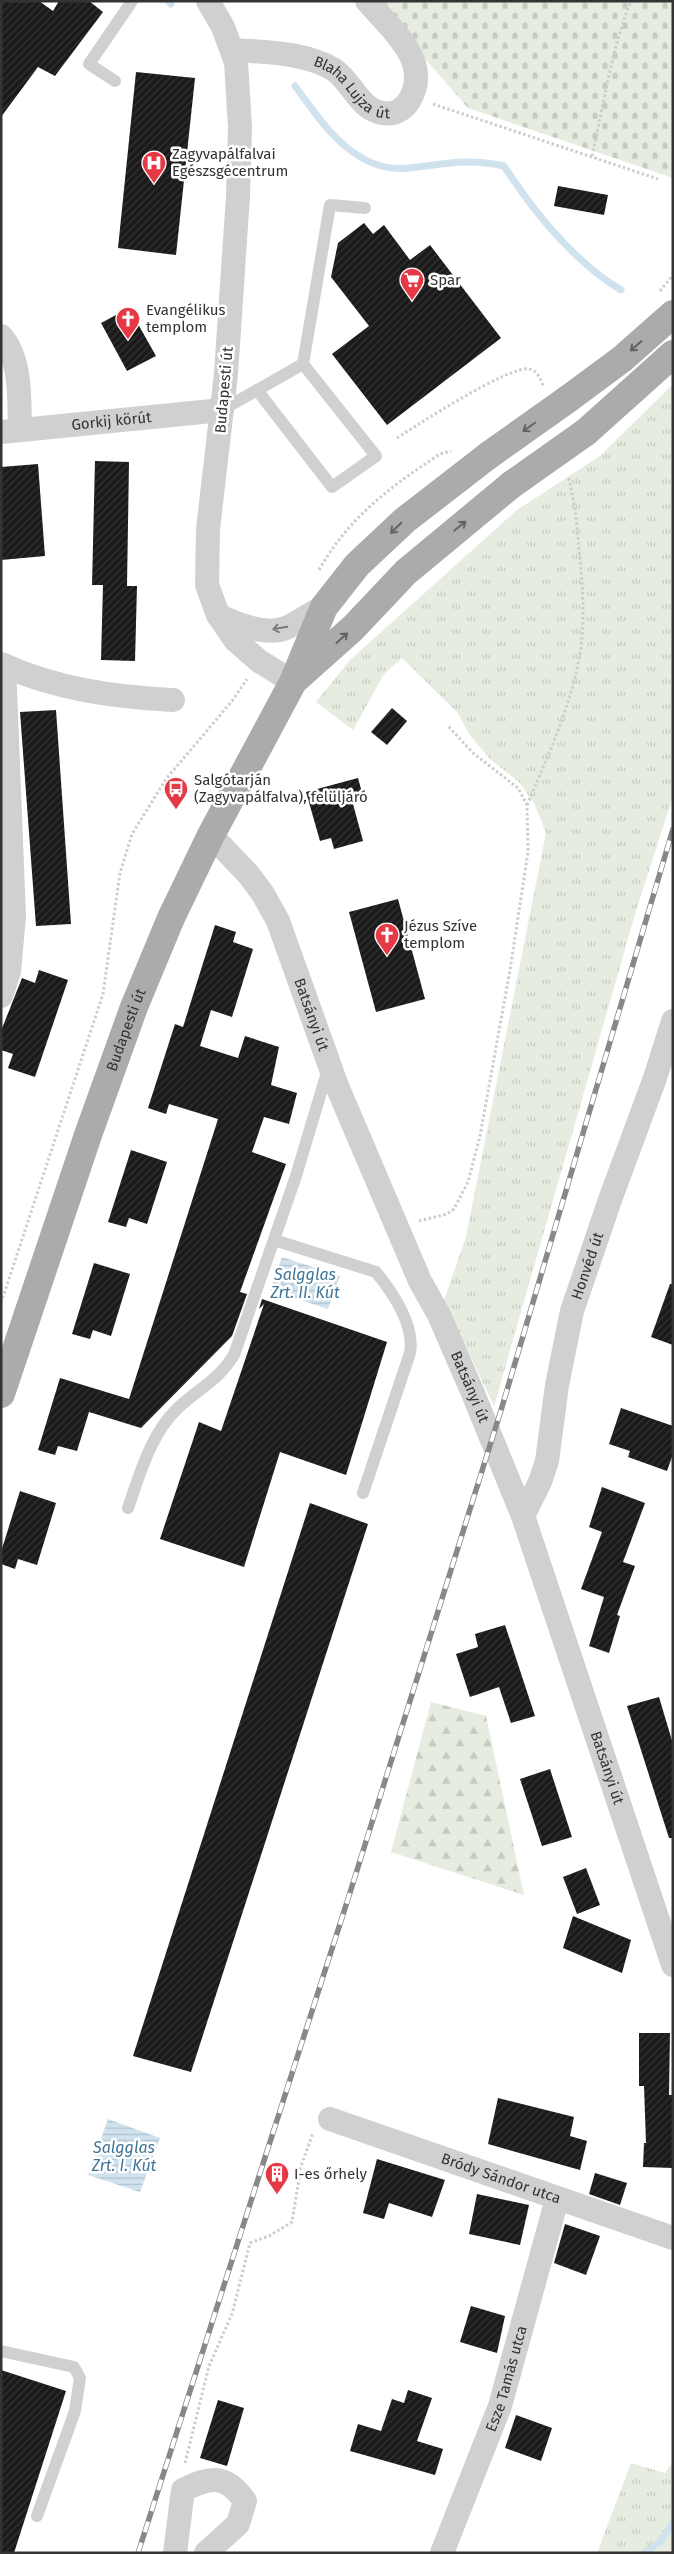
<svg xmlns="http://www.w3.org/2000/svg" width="674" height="2554" viewBox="0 0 674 2554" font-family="'Fira Sans',sans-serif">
	<defs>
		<pattern id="grass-tufts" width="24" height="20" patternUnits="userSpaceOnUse" patternTransform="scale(1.25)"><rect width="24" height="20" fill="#e6ecdf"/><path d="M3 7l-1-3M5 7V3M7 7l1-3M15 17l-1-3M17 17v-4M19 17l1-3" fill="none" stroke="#c6cbc0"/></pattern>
		<pattern id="forest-firs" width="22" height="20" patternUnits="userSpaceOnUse" patternTransform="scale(1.25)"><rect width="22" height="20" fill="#e6ecdf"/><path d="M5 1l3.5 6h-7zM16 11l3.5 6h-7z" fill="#c6cbc0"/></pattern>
		<pattern id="cemetery-stones" width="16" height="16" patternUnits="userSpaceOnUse" patternTransform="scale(1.25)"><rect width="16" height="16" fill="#e6ecdf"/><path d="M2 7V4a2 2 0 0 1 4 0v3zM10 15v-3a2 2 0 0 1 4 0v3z" fill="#c6cbc0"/></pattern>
		<pattern id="water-rules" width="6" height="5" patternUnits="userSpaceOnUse" patternTransform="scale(1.25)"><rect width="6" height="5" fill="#cfe2ee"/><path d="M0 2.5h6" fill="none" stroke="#b2c2cd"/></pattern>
		<pattern id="building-hatch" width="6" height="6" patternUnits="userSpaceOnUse" patternTransform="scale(1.25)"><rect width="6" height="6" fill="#1a1a1a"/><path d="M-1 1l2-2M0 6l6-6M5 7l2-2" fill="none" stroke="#333"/></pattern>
	</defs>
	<rect width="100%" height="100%" fill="#fff"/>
	<g fill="url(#grass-tufts)">
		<path d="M673,384V796L636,911L494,1406L444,1300L466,1237L546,833L534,803L519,782L490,759L470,735L457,712L402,658L384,674L353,730L316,702L350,660L517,510L600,456Z"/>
		<path d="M673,2462V2553H597L631,2463L665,2473Z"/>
	</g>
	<path fill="url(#forest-firs)" d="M431,1702L486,1716L524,1895L391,1852Z"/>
	<path fill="url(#cemetery-stones)" d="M375,1H673V178L468,108Z"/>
	<g fill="url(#water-rules)">
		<path d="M282,1257L340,1276L328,1309L270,1290Z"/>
		<path d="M108,2119L160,2138L140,2192L88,2175Z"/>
	</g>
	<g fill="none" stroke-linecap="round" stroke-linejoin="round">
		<g stroke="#cfe2ee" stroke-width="7">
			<path d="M168,1L171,4"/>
			<path d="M295,86C323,124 355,174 409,168C446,164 467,158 504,166C534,212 573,261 621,290"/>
			<path d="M644,2553L661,2541L673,2523"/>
		</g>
	</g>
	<g fill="url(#building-hatch)">
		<path d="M1,1H39L53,11L59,1H89L103,12L55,76L38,67L1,117Z"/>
		<path d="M136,72L195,78L176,255L118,248Z"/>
		<path d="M558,186L608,195L604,215L554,206Z"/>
		<path d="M364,223L373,234L384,225L410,260L430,245L501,338L387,425L332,354L369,326L331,277L338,243Z"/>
		<path d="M129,308L156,356L127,371L101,323Z"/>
		<path d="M95,461L129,462L127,586H137L135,661L101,660L103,585H92Z"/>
		<path d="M38,464L45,556L1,560V467Z"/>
		<path d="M392,708L407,721L387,745L371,732Z"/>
		<path d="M56,710L71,924L36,926L20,712Z"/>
		<path d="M358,778L364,800L353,804L363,841L334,849L331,838L320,841L306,792Z"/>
		<path d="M398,899L425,999L376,1012L349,912Z"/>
		<path d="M215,925L236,932L233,942L253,949L232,1017L211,1010L200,1046L238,1058L245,1036L279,1047L271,1085L297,1093L289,1124L264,1117L252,1152L286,1164L240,1292L247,1294L232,1336L141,1428L89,1412L77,1451L58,1446L55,1455L38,1450L60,1378L129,1399L218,1119L169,1104L166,1114L148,1108L175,1024L183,1027Z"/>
		<path d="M39,970L68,980L35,1077L8,1068L13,1054L1,1050V1031L22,978L35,983Z"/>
		<path d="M131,1150L167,1162L147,1224L129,1218L126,1227L108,1222Z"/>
		<path d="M94,1263L130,1274L111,1336L93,1330L90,1339L72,1334Z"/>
		<path d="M670,1284H673V1345L651,1337Z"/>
		<path d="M262,1299L387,1342L346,1475L280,1452L244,1567L160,1539L199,1422L221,1431L264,1304L259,1309Z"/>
		<path d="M621,1408L673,1426V1454L667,1471L628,1457L630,1451L609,1444Z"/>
		<path d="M602,1487L645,1503L623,1562L635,1566L617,1615L620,1616L609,1653L589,1646L604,1597L581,1589L602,1532L589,1527Z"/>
		<path d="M20,1491L56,1503L37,1565L18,1559L15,1569L1,1564V1552Z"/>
		<path d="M310,1503L368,1524L191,2072L133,2056Z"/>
		<path d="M505,1625L535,1716L511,1723L499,1687L470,1697L456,1654L478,1647L475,1634Z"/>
		<path d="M659,1697L673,1744V1838H669L627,1706Z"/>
		<path d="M550,1769L572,1837L542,1846L520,1779Z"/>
		<path d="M586,1868L600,1905L577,1914L563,1877Z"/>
		<path d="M573,1916L631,1940L622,1973L563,1948Z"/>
		<path d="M639,2033H670L669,2095H673V2168L643,2167L644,2143H646L644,2086H639Z"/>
		<path d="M498,2098L574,2117L570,2136L587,2141L580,2170L488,2144Z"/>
		<path d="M377,2159L445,2180L432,2217L389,2203L384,2219L363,2213Z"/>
		<path d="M595,2173L627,2183L620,2205L589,2194Z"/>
		<path d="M477,2194L529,2205L520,2245L469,2234Z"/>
		<path d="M565,2224L600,2236L586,2275L554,2263Z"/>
		<path d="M471,2306L505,2316L497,2353L460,2342Z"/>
		<path d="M1,2370L66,2391L14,2553H1Z"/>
		<path d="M408,2390L432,2398L417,2441L443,2449L435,2475L350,2451L358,2424L381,2431L392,2399L404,2403Z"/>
		<path d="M218,2400L244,2408L227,2466L200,2458Z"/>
		<path d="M516,2415L552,2428L541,2461L505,2448Z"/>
	</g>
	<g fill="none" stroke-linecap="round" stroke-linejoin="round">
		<g stroke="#cdcdcd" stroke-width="3" stroke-dasharray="2.5 2.5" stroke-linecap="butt">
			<path d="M433,104L658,179"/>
			<path d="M592,156C604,104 611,50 631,1"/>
			<path d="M660,291L673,275"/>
			<path d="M397,438C417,425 510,365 529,369C537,370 541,379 543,386"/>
			<path d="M319,570C349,517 390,487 440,454L451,451"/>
			<path d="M527,805C548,756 571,706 580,654C585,620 583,585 579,551C577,525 575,501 568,476"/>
			<path d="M419,1221L447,1214L454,1209L468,1182L480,1136L510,970L528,852L527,805L518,788L473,753L448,726"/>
			<path d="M1,1303L103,994L120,873L132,834L166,779L232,701L247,679"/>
			<path d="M185,2463L209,2366L232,2314L250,2243L269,2236L292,2222L301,2166L313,2133"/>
		</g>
		<g stroke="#d0d0d0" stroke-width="12">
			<path d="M115,81L89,64L132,1"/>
			<path d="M257,390L332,487L376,456L303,364"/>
			<path d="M222,410L303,364L330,205L365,208"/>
			<path d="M274,1240L376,1272C393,1293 415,1325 410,1353L363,1493"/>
			<path d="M128,1508C140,1474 151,1433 178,1408C200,1387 216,1383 234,1355L296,1176L328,1069"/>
			<path d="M1,2351L74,2367L80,2378L75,2411L37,2516"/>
		</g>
		<g stroke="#d0d0d0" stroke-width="24">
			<path d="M208,1L223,27L236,62L240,128L238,196L226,374L208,529L207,585L218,615L235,640L259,661L293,682"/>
			<path id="s1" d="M232,50C264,52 304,52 333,69C352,81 359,110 383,113C394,115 403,110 409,101C433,62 391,29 367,1"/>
			<path d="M1,336C22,359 19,401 20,430"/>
			<path id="s2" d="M1,432L222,410"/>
			<path d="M218,615C236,624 266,636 286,628C299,622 311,613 324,607"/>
			<path d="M1,664C55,689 114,697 173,700"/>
			<path id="s3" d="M211,835L249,875L263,894L278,921L337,1086L420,1281L439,1315L472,1391L523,1516L673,1965"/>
			<path d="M1,996L9,972L14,916L4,665"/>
			<path id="s4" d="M523,1516L540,1482L547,1461L557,1385L572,1311L611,1197L655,1078L673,1021"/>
			<path id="s5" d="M330,2119L673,2238"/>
			<path d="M175,2553L183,2490C211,2476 226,2474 245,2501L238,2524L206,2553"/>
			<path id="s6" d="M442,2553L500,2406L557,2199"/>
		</g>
		<g stroke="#ababab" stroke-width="28">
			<path d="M568,399L622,359L673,314"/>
			<path d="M586,432L673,354"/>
			<path d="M297,678L353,628L406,572L511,485"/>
			<path id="s7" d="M1,1394L88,1135L134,1007L171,918L211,835L293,682L324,607L357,565L405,520L489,455"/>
		</g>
		<defs>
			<path id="rail" d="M138,2553L348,1899L502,1407L673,829"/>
		</defs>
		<use href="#rail" stroke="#888" stroke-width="5.5"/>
		<use href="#rail" stroke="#fff" stroke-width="4" stroke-dasharray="11" stroke-linecap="butt"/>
		<g stroke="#ababab" stroke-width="28">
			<path d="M489,455L568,399"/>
			<path d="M511,485L586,432"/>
		</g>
	</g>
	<defs><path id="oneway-shaft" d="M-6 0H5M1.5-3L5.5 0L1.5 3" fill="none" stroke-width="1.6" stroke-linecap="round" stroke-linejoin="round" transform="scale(1.25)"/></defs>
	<g stroke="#636363">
		<use href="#oneway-shaft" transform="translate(636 346) rotate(139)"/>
		<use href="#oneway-shaft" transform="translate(529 427) rotate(145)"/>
		<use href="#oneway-shaft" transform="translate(460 526) rotate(-39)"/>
		<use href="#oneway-shaft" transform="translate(396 528) rotate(136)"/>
		<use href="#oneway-shaft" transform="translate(342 638) rotate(-42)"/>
	</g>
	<use stroke="#7a7a7a" href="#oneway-shaft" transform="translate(280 628) rotate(170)"/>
	<defs>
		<symbol id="hospital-pin" viewBox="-11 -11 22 30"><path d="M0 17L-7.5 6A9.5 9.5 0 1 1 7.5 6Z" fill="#e63946" stroke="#fff"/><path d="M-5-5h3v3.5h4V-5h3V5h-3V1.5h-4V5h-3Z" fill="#fff"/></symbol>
		<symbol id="supermarket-pin" viewBox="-11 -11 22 30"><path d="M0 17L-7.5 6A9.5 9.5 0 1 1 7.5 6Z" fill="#e63946" stroke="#fff"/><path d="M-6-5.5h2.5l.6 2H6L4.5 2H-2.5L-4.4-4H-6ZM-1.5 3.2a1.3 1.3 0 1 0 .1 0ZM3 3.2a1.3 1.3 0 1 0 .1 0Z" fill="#fff"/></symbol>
		<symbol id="church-pin" viewBox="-11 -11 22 30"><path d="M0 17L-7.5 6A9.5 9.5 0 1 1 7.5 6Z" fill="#e63946" stroke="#fff"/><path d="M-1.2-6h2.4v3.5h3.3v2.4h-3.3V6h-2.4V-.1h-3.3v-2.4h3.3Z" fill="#fff"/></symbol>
		<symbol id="bus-pin" viewBox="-11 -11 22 30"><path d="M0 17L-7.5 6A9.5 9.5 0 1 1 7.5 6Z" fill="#e63946" stroke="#fff"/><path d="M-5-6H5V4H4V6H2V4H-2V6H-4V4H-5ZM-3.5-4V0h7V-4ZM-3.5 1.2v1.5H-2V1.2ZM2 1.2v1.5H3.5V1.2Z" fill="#fff"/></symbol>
		<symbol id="building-pin" viewBox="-11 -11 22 30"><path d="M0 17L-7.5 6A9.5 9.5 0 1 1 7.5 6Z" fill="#e63946" stroke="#fff"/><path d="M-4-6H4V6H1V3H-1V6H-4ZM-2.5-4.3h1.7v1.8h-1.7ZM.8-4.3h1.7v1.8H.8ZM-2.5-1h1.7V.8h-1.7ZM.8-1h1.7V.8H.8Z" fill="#fff"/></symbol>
	</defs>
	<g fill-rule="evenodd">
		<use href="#hospital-pin" x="140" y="149" width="28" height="38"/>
		<use href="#supermarket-pin" x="398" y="266" width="28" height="38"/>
		<use href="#church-pin" x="114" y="305" width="28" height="38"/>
		<use href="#bus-pin" x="162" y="775" width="28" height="38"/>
		<use href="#church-pin" x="373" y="921" width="28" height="38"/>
		<use href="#building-pin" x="263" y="2160" width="28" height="38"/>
	</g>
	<g text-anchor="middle" stroke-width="5" stroke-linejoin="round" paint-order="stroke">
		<g font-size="15" fill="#333" stroke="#fff">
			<text dy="5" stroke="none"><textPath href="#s1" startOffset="131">Blaha Lujza út</textPath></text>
			<text transform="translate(224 390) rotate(-85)" y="5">Budapesti út</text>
			<text dy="5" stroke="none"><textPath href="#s2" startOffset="111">Gorkij körút</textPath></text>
			<text dy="5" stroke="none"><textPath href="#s3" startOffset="209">Batsányi út</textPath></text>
			<text dy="5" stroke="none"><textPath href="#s7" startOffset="385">Budapesti út</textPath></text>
			<text dy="5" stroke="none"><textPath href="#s4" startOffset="260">Honvéd út</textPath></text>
			<text dy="5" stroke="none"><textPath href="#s3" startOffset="614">Batsányi út</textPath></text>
			<text dy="5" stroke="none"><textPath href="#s3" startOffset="1019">Batsányi út</textPath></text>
			<text dy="5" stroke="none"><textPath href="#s5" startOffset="181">Bródy Sándor utca</textPath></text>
			<text dy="5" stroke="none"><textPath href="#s6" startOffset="186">Esze Tamás utca</textPath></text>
		</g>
		<g font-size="15" fill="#333" stroke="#fff" text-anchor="start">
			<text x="172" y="159">Zagyvapálfalvai<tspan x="172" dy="17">Egészsgécentrum</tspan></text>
			<text x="430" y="285">Spar</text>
			<text x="146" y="315">Evangélikus<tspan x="146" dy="17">templom</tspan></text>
			<text x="194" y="785">Salgótarján<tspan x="194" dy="17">(Zagyvapálfalva), felüljáró</tspan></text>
			<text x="404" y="931">Jézus Szíve<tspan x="404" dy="17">templom</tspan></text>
			<text x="294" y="2179">I-es őrhely</text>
		</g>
		<g font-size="16" font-style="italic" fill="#3f7597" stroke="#fff">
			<text x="305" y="1280">Salgglas<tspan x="305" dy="18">Zrt. II. Kút</tspan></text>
			<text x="124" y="2153">Salgglas<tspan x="124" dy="18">Zrt. I. Kút</tspan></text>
		</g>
	</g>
	<rect width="674" height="2554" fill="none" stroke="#333333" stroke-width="5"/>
</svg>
